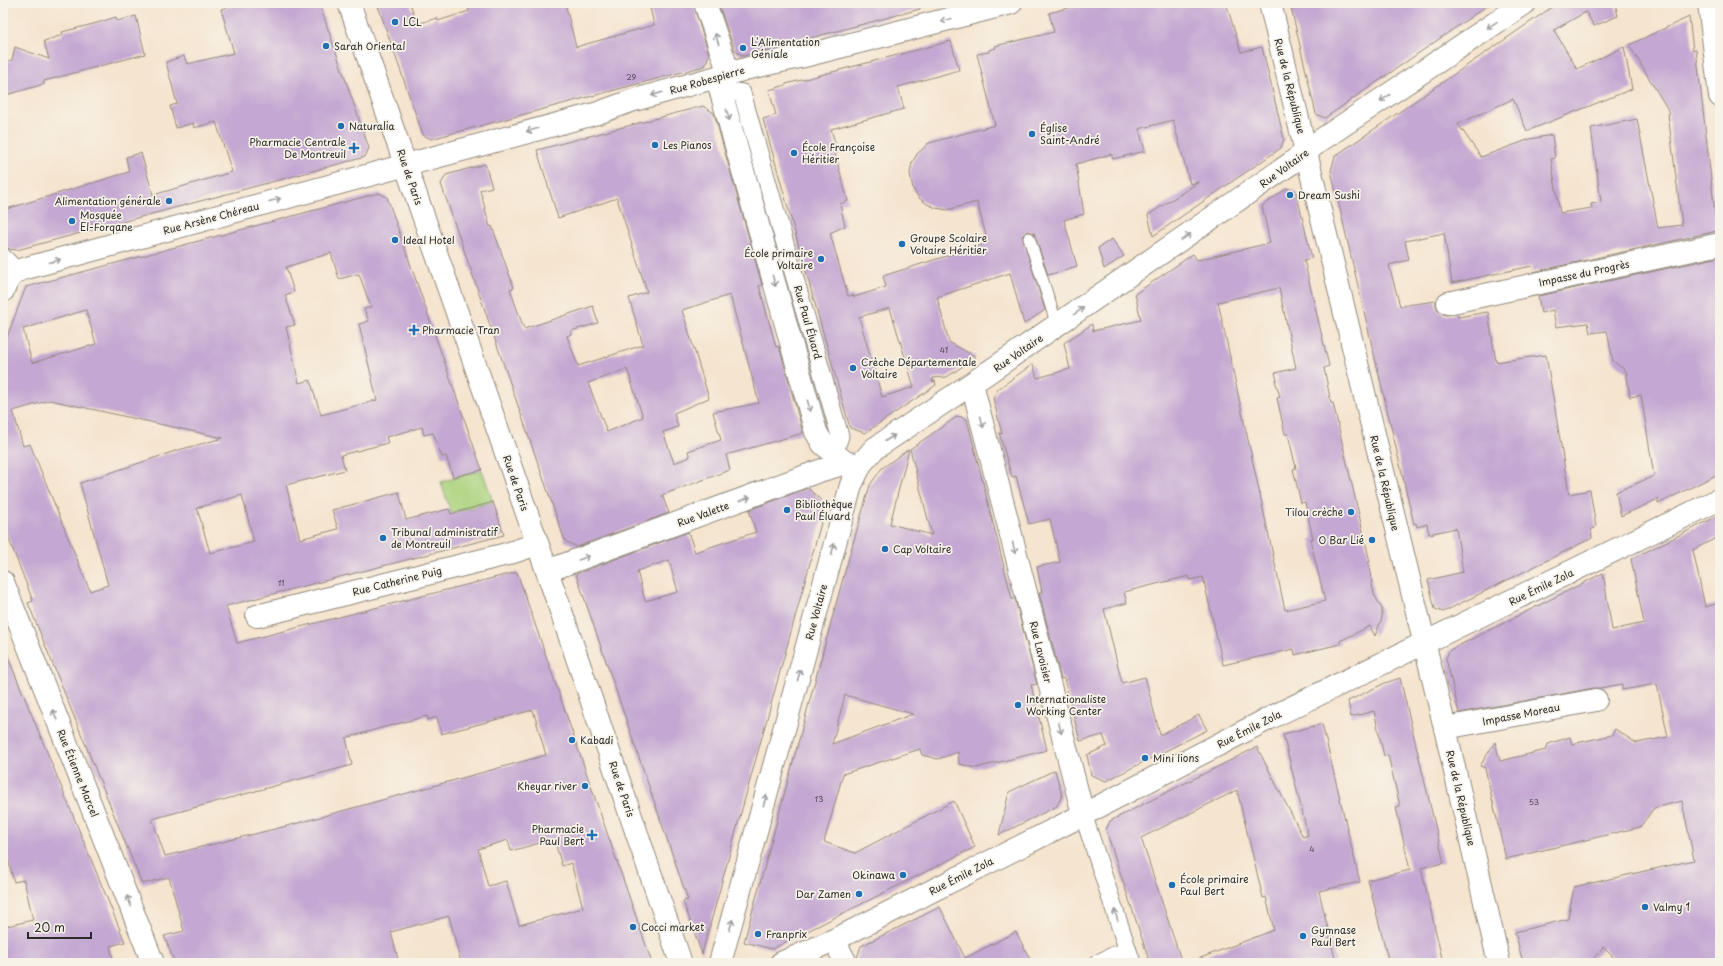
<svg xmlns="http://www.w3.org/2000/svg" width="1723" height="966" viewBox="0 0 1723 966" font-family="'Playpen Sans',sans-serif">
	<rect width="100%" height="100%" fill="#f7f3e8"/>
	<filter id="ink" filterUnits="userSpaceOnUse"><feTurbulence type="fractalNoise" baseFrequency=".025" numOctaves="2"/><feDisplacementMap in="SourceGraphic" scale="8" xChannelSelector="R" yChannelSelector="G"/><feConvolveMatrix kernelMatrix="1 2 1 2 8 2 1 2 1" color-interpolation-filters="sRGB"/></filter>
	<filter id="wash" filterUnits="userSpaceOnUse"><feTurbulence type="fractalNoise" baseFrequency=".012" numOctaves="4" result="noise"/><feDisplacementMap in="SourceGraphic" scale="16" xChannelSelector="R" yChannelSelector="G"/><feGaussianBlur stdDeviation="0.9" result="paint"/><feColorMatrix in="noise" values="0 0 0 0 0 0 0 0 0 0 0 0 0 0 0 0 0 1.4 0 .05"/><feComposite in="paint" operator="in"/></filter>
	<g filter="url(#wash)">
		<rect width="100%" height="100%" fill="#f5e4ce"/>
		<path fill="#abd37e" stroke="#6b7f54" d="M482,470L493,502L451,513L441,482Z"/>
		<g id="blocks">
			<g fill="#c4a7d2" fill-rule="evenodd">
				<path d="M243,3H319L369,148L365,157L17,250L9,249L3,243V210L129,172L126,157L141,153L153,195L232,172L216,122L194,128L193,123L176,128L170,106L177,104L166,62L184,56L187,64L234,53L221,9Z"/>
				<path d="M377,3H410L417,24L437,18L438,21L469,11L467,3H565L576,47L654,25L649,3H693L709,55L705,66L431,139L423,135Z"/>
				<path d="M718,3H919L920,9L743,56L735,51Z"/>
				<path d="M1086,3H1226L1241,52L1262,47L1284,139L1281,148L1153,236L1148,215L1199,182L1190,184L1173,120L1139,129L1145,151L1113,159L1111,154L1076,164L1084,214L1064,220L1077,266L1048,275L1034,233L1027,231L1022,236L1045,310L1024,324L1010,273L937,297L949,342L976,357L947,377L933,378L932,382L935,381L936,385L865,433L850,428L763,119L776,115L769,90L786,85V84L951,41L959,70L898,87L904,109L831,129L838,153L835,154L848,201L840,204L845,226L830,233L848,296L853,295L854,297L886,287L883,276L988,243L977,202L947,210L936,208L927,204L919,198L913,189L910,173L912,163L917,154L929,143L995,125L977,54L989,52V50L996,48L995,46L1054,32L1049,13ZM890,308L914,387L882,397L859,317Z"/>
				<path d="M1290,3H1491L1325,118L1316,114Z"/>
				<path d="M1558,3H1615L1618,16L1594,26L1586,12L1554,30L1577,69L1624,47L1632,89L1527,131L1513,99L1458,124L1481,157L1530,139L1552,135L1555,158L1551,159L1560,213L1592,208L1591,204L1601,202L1591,128L1637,119L1658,228L1682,225L1668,114L1670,113L1629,45L1689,17L1693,50L1696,49L1717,231L1533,272L1532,266L1452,283L1444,233L1405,241L1409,260L1389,265L1400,306L1436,301V306L1439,311L1445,315L1457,314L1458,317L1488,312L1496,362L1546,355L1569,494L1590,490L1596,527L1591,530L1592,538L1443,612L1435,609L1428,580L1463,572L1456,528L1429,534L1427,524L1417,527L1416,523L1414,524L1331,171L1335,156Z"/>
				<path d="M136,16L145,54L44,81V84L3,96V63L12,60L15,47L49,59L44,41L63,35L62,32L97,23L116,17L117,21Z"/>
				<path d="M703,106L714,113L762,285L759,286L776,347L779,346L803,433L726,455L730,470L662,495L669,513L577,547L565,541L441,184L446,175L485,164L492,187L480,190L490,227L492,226L514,288L510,289L524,329L593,306L598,323L571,331L572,334L567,336L578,366L643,345L629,298L647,292L617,198L558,218L537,150ZM730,295L759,403L713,412L721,440L688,451L690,457L674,463L663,432L678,427L674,413L709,398L682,310ZM627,369L643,417L607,432L588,383Z"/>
				<path d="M1287,188L1296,192L1312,258L1304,260L1329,366L1324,368L1331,403H1333L1370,562H1368L1374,594L1382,609V618L1375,636L1370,626L1340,641V644L1295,655L1294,649L1223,665L1203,577L1190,580L1189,576L1124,592L1127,603L1104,609L1122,683L1145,677L1160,735L1199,715L1207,730L1106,781L1091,775L1087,755L1107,746L1103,735L1080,741L1064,678L1061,679L1039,593L1042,592L1037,567L1060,562L1050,519L1029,524L1016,476L1012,477L999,433L1002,434L993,398L998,389L1033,364L1037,378L1070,369L1064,343L1092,324L1093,331L1141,320L1135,294L1193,254L1197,260L1270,243L1262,206ZM1279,288L1296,368L1275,373L1277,380H1275L1280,397L1277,398L1285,434H1288L1296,468L1293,469L1301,503L1305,502L1313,539H1310L1325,601L1285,610L1218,302Z"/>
				<path d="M379,193L387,197L482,470L453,477L446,456L442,457L433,433L424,435L422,427L386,437L388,443L341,455L345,470L286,485L300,539L338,529L332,510L399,492L406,520L449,509L451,514L493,502L504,535L226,606L237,643L517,572L652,963H461L449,916L391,932L399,963H175L164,936L184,931L169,877L142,884L28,603L33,601L3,524V347L26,287ZM331,253L339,279L359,274L371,307L364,309L369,321L359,324L377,400L321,415L310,380L299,383L286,327L295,325L285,295L294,292L286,267ZM86,310L96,344L32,363L23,329ZM50,400L223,438L175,451L80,483L108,585L90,591L30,444L23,446L13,411ZM242,495L254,542L210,553L197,508ZM533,710L546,755L291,825L165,856L152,819L352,765L346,738L381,728L427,716L428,720L437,717L441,734ZM554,839L562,866L571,863L583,908L519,925L506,881L488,886L478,849L508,840L511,851Z"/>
				<path d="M1112,239L1124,256L1104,269L1098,248Z"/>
				<path d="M1720,257V473L1658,504V499L1621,516L1616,492L1654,476L1641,395L1630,397L1626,371L1613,361L1607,331L1590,333L1588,323L1556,327L1553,310L1541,313L1538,296Z"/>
				<path d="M958,416L967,419L1012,599H1015L1037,684L1031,685L1047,750L976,768L959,764L958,752L938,759L922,755L920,749L843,774L824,842L855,853L954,801L975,847L772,949L744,942L842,582L870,485L882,468L909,449L890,524L932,535L910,449ZM845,695L913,714L832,744Z"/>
				<path d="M808,488L826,505L702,954L683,901L688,900L576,574L688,532L695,552L756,532L749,510ZM669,560L678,592L645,601L637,571Z"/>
				<path d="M1720,515V536L1693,550L1705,607L1720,603V963H1619L1603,947L1590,963H1523L1515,932L1568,919L1574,887L1694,860L1682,801L1654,808L1640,827L1506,859L1485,768L1480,766L1495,742L1500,761L1546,750L1548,744L1570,737L1572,744L1612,735L1615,729L1636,743L1668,737L1657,684L1622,690V684L1600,688H1594L1459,713L1446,658L1450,650L1603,573L1612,630L1644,623L1631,559Z"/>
				<path d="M3,645L125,942L110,946L114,963H3V927L33,920L24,880L14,882L3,840Z"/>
				<path d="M1400,678L1444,863L1421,868L1443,963H1389L1368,880L1410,870L1396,807L1400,806L1388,755L1384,756L1374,711L1351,717L1348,701L1385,683Z"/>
				<path d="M1322,724L1360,882L1319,891L1336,963H1191L1190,962L1274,930L1266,897L1263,898L1237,790L1141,838L1182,963H1150L1106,830L1110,821L1257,747L1303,837L1308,835L1283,734Z"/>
				<path d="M1055,770L1062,796L1057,806L999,835L1009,792Z"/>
				<path d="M940,907L965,958L1016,932L1032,963H858L857,958L861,946Z"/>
			</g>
		</g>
	</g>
	<g filter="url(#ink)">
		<use href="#blocks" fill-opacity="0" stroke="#90887c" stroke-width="1"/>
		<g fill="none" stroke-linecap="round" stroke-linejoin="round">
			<defs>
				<path id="service" d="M1029,238L1057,325"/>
				<g id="pedestrian">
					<path d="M721,90L742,93L840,436L834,454"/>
					<path d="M3,257L17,271"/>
					<path d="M1083,814L1132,963"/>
					<path d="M1098,963L1117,954L1128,952"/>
				</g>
				<g id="minor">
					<path d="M705,3L729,74"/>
					<path d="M1270,3L1445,728L1499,963"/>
					<path d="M1709,3L1720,96"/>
					<path d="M717,78L816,432L823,444L846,463"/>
					<path d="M3,291C7,280 12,272 23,269L598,113L631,101L749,68L804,56L1011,3"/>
					<path d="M1448,303L1720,244"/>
					<path d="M972,384L1083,814"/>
					<path d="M547,571L819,471L846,463L858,464"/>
					<path d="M3,582L153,963"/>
					<path d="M257,616L507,554L537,544"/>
					<path d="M1445,728L1596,700"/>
					<path d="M834,940L846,963"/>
					<path d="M720,963L851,485L861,464L874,449L980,378L1290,164L1321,140L1525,3"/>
					<path d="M781,963L834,940L1067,823L1268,719L1720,499"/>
				</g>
				<path id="primary" d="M349,3L562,614L681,963"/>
			</defs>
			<use href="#service" stroke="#90887c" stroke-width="13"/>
			<use href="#pedestrian" stroke="#90887c" stroke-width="19"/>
			<use href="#minor" stroke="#90887c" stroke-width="24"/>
			<use href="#primary" stroke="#90887c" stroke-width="24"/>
			<use href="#service" stroke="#fff" stroke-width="11"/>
			<use href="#pedestrian" stroke="#fff" stroke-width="17"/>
			<use href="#minor" stroke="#fff" stroke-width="22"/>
			<use href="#primary" stroke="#fff" stroke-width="22"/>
		</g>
		<defs><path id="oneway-shaft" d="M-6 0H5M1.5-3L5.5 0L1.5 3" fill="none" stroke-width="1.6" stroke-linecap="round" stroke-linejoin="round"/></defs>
		<g stroke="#a0a0a0">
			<use href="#oneway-shaft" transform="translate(946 20) rotate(166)"/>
			<use href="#oneway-shaft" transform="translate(1492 25) rotate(146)"/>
			<use href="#oneway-shaft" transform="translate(717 39) rotate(-108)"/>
			<use href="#oneway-shaft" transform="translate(657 94) rotate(164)"/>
			<use href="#oneway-shaft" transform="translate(1385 98) rotate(146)"/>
			<use href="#oneway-shaft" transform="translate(728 115) rotate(74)"/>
			<use href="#oneway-shaft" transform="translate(532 130) rotate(165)"/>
			<use href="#oneway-shaft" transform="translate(275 200) rotate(-15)"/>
			<use href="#oneway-shaft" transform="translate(1186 237) rotate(-35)"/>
			<use href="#oneway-shaft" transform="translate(55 261) rotate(-15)"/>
			<use href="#oneway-shaft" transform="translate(774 281) rotate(74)"/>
			<use href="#oneway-shaft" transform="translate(1079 311) rotate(-35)"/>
			<use href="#oneway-shaft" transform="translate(809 406) rotate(74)"/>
			<use href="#oneway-shaft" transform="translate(982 422) rotate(76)"/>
			<use href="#oneway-shaft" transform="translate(890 438) rotate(-33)"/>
			<use href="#oneway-shaft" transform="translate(745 499) rotate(-20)"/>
			<use href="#oneway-shaft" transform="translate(1014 548) rotate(76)"/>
			<use href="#oneway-shaft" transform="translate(833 549) rotate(-75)"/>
			<use href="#oneway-shaft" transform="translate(584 558) rotate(-20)"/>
			<use href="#oneway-shaft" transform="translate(799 675) rotate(-75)"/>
			<use href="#oneway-shaft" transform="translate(55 715) rotate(-112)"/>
			<use href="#oneway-shaft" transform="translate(1060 728) rotate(76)"/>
			<use href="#oneway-shaft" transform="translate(765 800) rotate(-75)"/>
			<use href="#oneway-shaft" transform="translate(129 901) rotate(-112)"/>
			<use href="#oneway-shaft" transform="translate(1116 915) rotate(-108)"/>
			<use href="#oneway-shaft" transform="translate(731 925) rotate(-75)"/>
		</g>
	</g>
	<g fill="#1f6fb2" stroke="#f7f3e8" stroke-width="1.5">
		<circle cx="395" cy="22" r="4"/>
		<circle cx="326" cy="46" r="4"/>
		<circle cx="743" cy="48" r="4"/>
		<circle cx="341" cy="126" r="4"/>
		<circle cx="1032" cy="134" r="4"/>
		<circle cx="655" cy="145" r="4"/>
		<path d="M352 142h4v4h4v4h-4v4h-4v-4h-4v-4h4z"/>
		<circle cx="794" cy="153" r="4"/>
		<circle cx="1290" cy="195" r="4"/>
		<circle cx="169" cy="201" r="4"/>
		<circle cx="72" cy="221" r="4"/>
		<circle cx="395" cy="240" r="4"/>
		<circle cx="902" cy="244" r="4"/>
		<circle cx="821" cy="259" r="4"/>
		<path d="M412 324h4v4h4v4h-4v4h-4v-4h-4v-4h4z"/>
		<circle cx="853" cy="368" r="4"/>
		<circle cx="787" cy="510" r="4"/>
		<circle cx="1351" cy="512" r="4"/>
		<circle cx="383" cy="538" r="4"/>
		<circle cx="1372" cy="540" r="4"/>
		<circle cx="885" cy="549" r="4"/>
		<circle cx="1018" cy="705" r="4"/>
		<circle cx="572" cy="740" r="4"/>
		<circle cx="1145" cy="758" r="4"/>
		<circle cx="585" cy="786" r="4"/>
		<path d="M590 829h4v4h4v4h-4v4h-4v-4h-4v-4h4z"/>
		<circle cx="903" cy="875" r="4"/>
		<circle cx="1172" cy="885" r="4"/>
		<circle cx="859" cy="894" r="4"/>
		<circle cx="1645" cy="907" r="4"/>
		<circle cx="633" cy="927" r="4"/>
		<circle cx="758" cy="934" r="4"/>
		<circle cx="1303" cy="936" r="4"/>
	</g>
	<g text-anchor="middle" stroke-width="3.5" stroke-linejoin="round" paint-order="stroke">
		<g font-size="8" fill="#514a55">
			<text x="631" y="80">29</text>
			<text x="944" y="353">41</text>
			<text x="281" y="586">11</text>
			<text x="819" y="802">13</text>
			<text x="1534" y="805">53</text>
			<text x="1312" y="852">4</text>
		</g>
		<g font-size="10" fill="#2b2b2b" stroke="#f7f3e8" text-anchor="start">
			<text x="403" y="26">LCL</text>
			<text x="751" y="46">L'Alimentation<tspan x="751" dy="12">Géniale</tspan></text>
			<text x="334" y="50">Sarah Oriental</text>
			<text x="349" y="130">Naturalia</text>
			<text x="1040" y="132">Église<tspan x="1040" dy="12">Saint-André</tspan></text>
			<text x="346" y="146" text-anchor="end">Pharmacie Centrale<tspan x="346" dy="12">De Montreuil</tspan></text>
			<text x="663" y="149">Les Pianos</text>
			<text x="802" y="151">École Françoise<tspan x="802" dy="12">Héritier</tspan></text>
			<text x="1298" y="199">Dream Sushi</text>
			<text x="161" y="205" text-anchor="end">Alimentation générale</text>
			<text x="80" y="219">Mosquée<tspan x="80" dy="12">El-Forqane</tspan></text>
			<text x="910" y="242">Groupe Scolaire<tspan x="910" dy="12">Voltaire Héritier</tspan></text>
			<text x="403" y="244">Ideal Hotel</text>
			<text x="813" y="257" text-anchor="end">École primaire<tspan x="813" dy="12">Voltaire</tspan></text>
			<text x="422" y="334">Pharmacie Tran</text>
			<text x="861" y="366">Crèche Départementale<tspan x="861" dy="12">Voltaire</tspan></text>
			<text x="795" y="508">Bibliothèque<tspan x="795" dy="12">Paul Éluard</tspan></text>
			<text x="1343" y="516" text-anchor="end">Tilou crèche</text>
			<text x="391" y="536">Tribunal administratif<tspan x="391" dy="12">de Montreuil</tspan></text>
			<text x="1364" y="544" text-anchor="end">O Bar Lié</text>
			<text x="893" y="553">Cap Voltaire</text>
			<text x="1026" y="703">Internationaliste<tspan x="1026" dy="12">Working Center</tspan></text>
			<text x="580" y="744">Kabadi</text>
			<text x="1153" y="762">Mini lions</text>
			<text x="577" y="790" text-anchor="end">Kheyar river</text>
			<text x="584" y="833" text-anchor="end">Pharmacie<tspan x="584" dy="12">Paul Bert</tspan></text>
			<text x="895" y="879" text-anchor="end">Okinawa</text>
			<text x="1180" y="883">École primaire<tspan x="1180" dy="12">Paul Bert</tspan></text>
			<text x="851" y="898" text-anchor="end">Dar Zamen</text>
			<text x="1653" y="911">Valmy 1</text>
			<text x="641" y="931">Cocci market</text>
			<text x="1311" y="934">Gymnase<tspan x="1311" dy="12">Paul Bert</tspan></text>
			<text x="766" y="938">Franprix</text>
		</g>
		<g font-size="10" fill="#2b2b2b" stroke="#f7f3e8">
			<text transform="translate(707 80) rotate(-16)" y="4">Rue Robespierre</text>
			<text transform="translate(1290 86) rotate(76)" y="4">Rue de la République</text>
			<text transform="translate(1284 168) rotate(-36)" y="4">Rue Voltaire</text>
			<text transform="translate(410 177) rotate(71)" y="4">Rue de Paris</text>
			<text transform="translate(211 218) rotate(-15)" y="4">Rue Arsène Chéreau</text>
			<text transform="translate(1584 273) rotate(-12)" y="4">Impasse du Progrès</text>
			<text transform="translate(808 322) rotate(74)" y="4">Rue Paul Éluard</text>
			<text transform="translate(1018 353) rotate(-35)" y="4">Rue Voltaire</text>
			<text transform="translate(516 483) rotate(71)" y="4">Rue de Paris</text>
			<text transform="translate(1385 483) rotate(77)" y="4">Rue de la République</text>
			<text transform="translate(703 514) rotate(-20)" y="4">Rue Valette</text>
			<text transform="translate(397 581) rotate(-14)" y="4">Rue Catherine Puig</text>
			<text transform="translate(1541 587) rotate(-26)" y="4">Rue Émile Zola</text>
			<text transform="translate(816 612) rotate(-75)" y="4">Rue Voltaire</text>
			<text transform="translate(1041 652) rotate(76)" y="4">Rue Lavoisier</text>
			<text transform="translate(1521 714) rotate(-11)" y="4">Impasse Moreau</text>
			<text transform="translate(1249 729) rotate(-27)" y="4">Rue Émile Zola</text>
			<text transform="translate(78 773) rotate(68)" y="4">Rue Étienne Marcel</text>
			<text transform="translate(622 789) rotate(71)" y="4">Rue de Paris</text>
			<text transform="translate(1461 798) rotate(77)" y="4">Rue de la République</text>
			<text transform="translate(961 876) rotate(-27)" y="4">Rue Émile Zola</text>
		</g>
	</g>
	<rect width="1723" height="966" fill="none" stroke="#f7f3e8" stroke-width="16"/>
	<path d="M28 932v6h63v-6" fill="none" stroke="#2b2b2b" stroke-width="2"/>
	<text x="34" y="932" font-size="12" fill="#2b2b2b" stroke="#f7f3e8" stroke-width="3" paint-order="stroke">20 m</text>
</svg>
